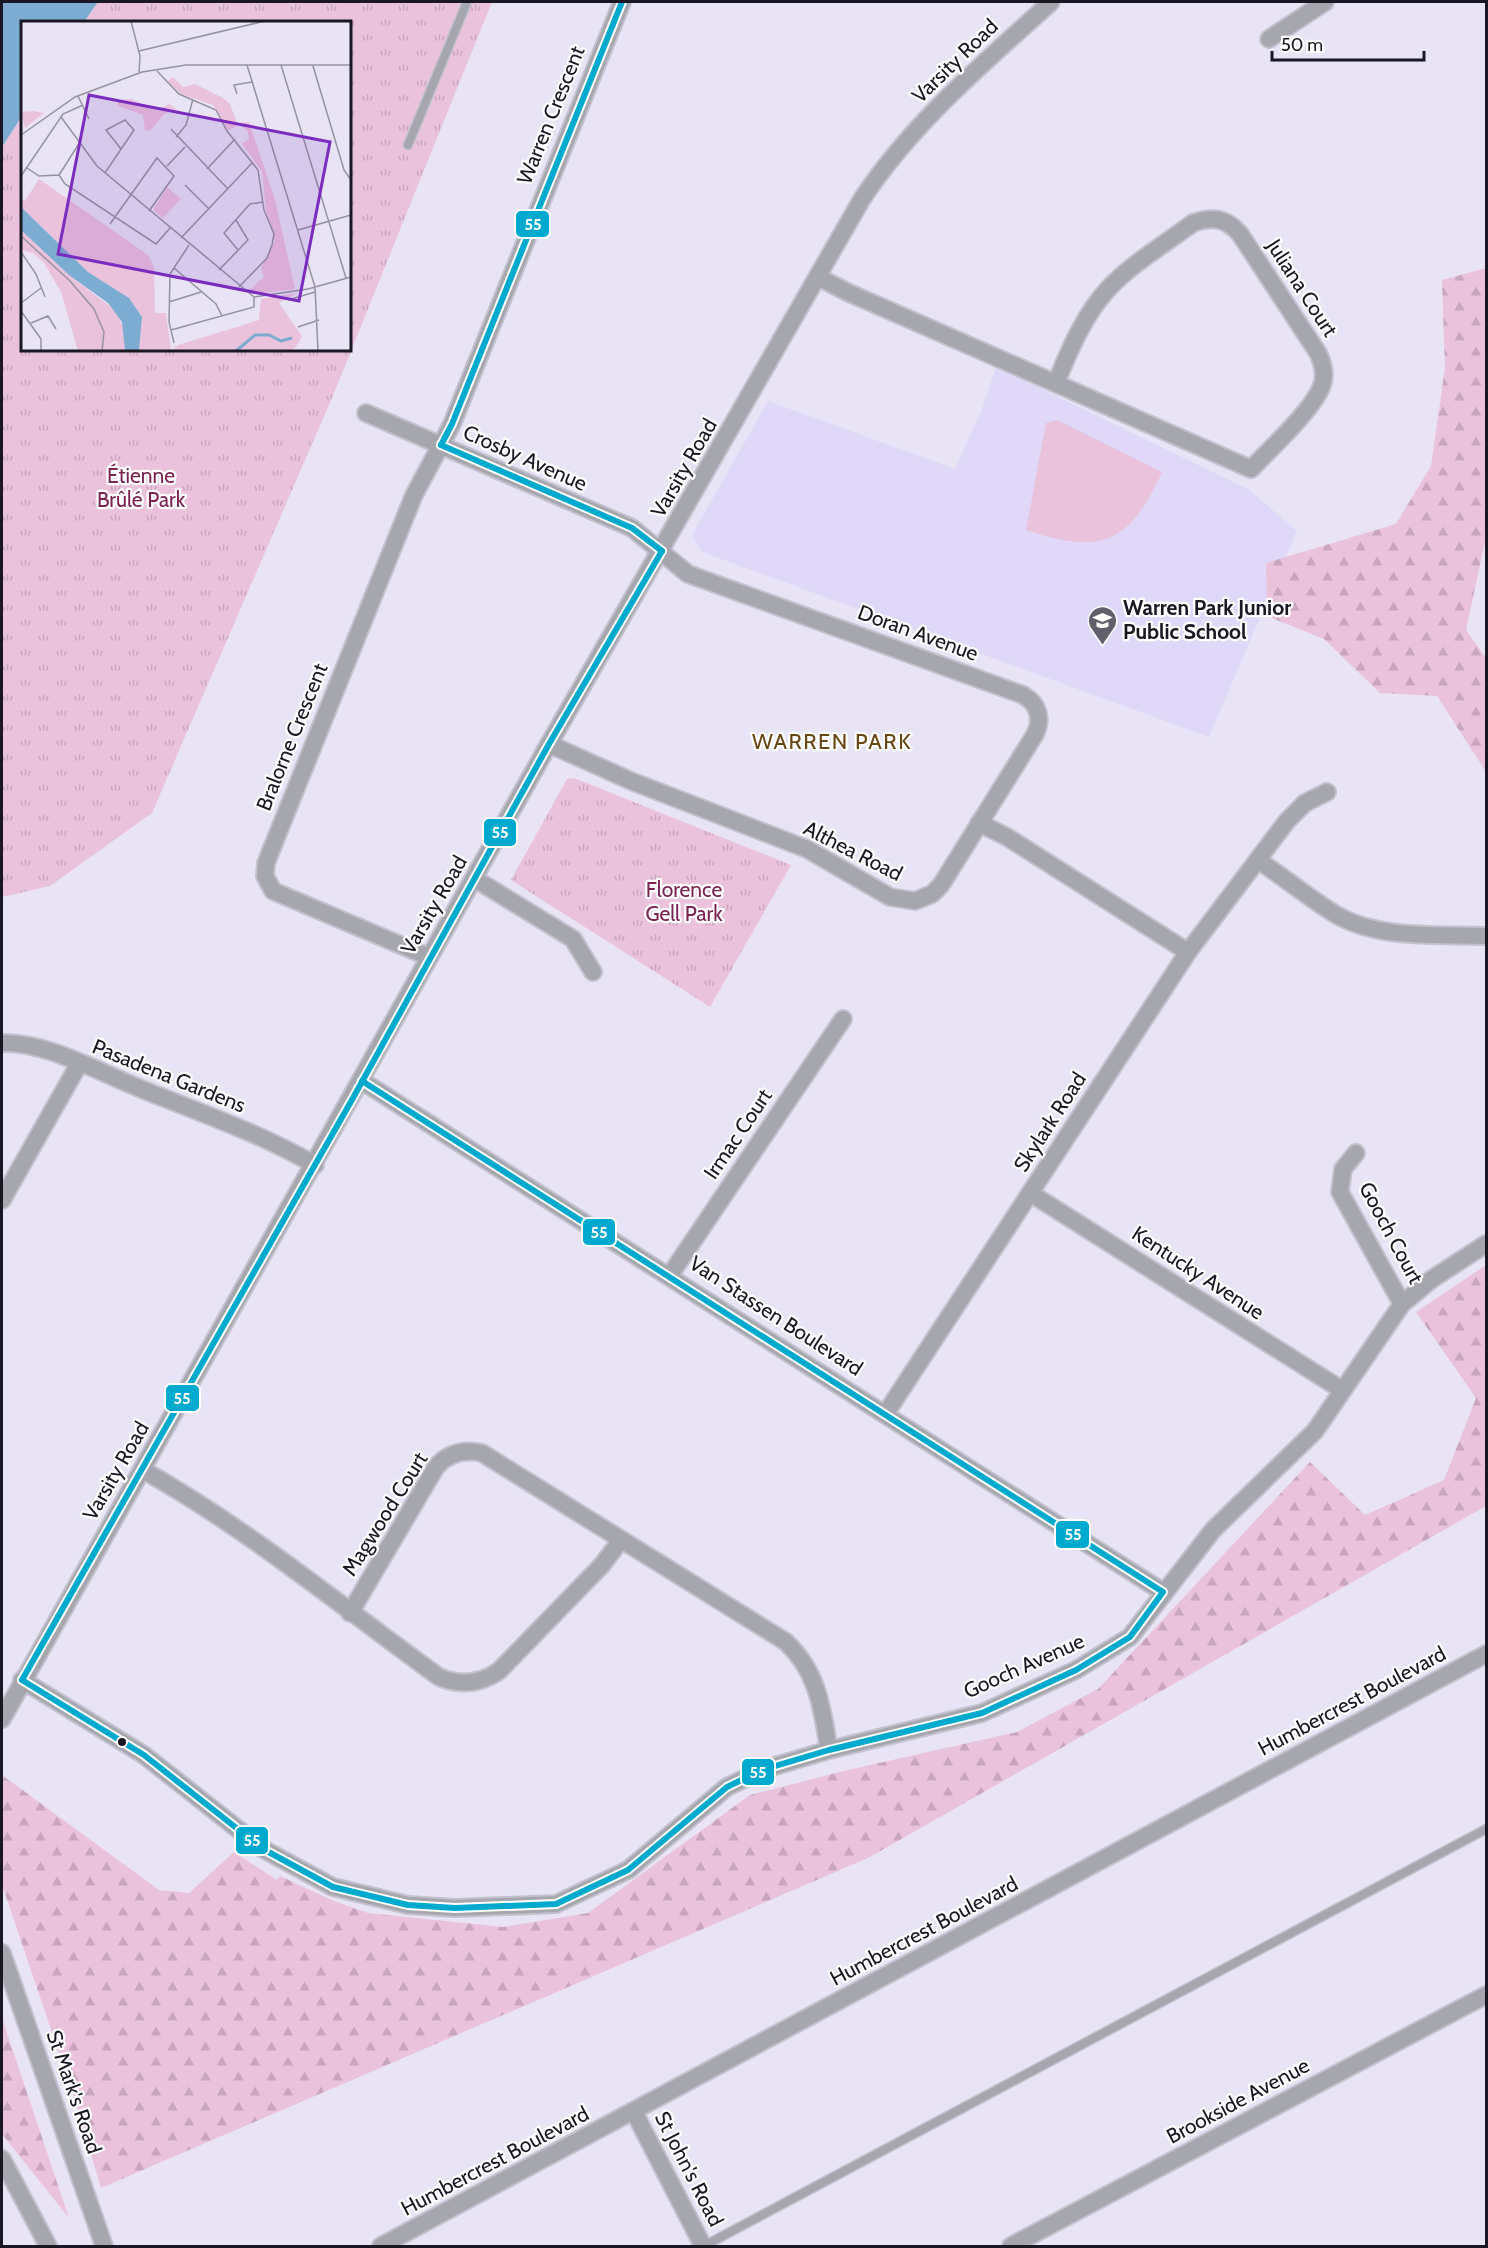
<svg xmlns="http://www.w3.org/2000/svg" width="1488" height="2248" viewBox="0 0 1488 2248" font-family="Cabin,sans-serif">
	<defs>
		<pattern id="forest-firs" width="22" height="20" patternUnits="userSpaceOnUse" patternTransform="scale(1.5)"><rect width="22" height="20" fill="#ebc2dc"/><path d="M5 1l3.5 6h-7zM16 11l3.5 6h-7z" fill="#c9a6bd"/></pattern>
		<pattern id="park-tufts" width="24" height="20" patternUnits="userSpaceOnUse" patternTransform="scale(1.5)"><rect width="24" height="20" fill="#ebc2dc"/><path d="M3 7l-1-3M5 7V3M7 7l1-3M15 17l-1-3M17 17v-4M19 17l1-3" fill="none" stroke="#c9a6bd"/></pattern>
	</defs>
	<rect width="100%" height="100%" fill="#e8e4f5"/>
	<path fill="#dfd8f8" d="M996,367L1248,489L1297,531L1209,737L702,552L692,535L768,401L955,469L982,409Z"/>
	<g fill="url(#forest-firs)">
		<path d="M1486,268V537L1466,630L1486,658V772L1437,696L1380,693L1324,639L1267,616L1266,563L1396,524L1431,466L1445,368L1442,280Z"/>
		<path d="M1486,1265V1506L868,1858L101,2188L75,2100L2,1885V1775L159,1890L189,1893L234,1852L277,1880L280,1876L334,1901L368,1913L503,1927L588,1913L750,1795L848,1770L1017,1732L1098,1689L1310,1462L1365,1515L1444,1480L1476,1398L1416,1312Z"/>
		<path d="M2,2017L3,2021L69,2218L2,2134Z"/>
	</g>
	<g fill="url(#park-tufts)">
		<path d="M98,2H492L332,398L152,813L50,886L2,897V147L22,116V350H350V22H84Z"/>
		<path d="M574,778L791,865L710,1007L511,880L567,779Z"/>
	</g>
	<path fill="#ebc2dc" d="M1057,420L1162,472C1130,544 1100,555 1026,530L1046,423Z"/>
	<path fill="#7cacd2" d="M2,2H98L84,22H22V116L2,147Z"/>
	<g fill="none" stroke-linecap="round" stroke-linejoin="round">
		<defs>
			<g id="service">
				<path d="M408,145L467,2"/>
				<path d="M704,2246L1486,1829"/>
			</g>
			<g id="minor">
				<path d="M1269,39L1325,2"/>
				<path d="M818,277L847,292L1251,469C1270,449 1314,409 1322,385C1326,374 1323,364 1318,353L1240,234C1226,218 1213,216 1193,223C1166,243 1130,265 1108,289C1084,315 1069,351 1056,383"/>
				<path d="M366,413L632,528L688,574L1023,695C1039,704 1043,720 1034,736L941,885L932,894L915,901L890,897L807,849L631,781L549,744"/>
				<path d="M979,823L1007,837L1188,952"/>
				<path d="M1259,861C1285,878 1309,898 1335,914C1378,940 1439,934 1486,936"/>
				<path d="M475,879L573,939L593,972"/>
				<path d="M429,957L273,891L265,876L266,863L414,495L452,424L622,2"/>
				<path d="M2,1043C44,1041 99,1072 139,1088C198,1112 260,1133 315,1165"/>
				<path d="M362,1081L1163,1592"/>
				<path d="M1356,1153L1343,1169L1340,1192L1402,1304"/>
				<path d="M1030,1193L1342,1390"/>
				<path d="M2,1200L79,1064"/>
				<path d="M670,1275L843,1019"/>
				<path d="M886,1413L1188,952L1287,821L1305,803L1327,792"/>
				<path d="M143,1470C248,1529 342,1607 439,1677C460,1686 480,1684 499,1671L602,1565L621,1540"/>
				<path d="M350,1613L436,1467C448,1453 464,1449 482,1453L786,1642C818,1672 822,1708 829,1750"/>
				<path d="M22,1680L144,1755L263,1849L333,1887L408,1905L455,1908L556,1904L628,1870L727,1787L762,1770L829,1750L982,1713L1076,1670L1130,1637L1213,1530L1315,1431L1402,1304L1432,1279L1486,1244"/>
				<path d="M2,1719L549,744L862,199C913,122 984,63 1051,2"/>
				<path d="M2,1953L104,2246"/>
				<path d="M634,2112L703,2246"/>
				<path d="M2,2159L48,2246"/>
				<path d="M381,2246L1486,1654"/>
				<path d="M1011,2246L1486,1995"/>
			</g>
		</defs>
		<use href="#service" stroke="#c4c1ce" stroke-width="11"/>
		<use href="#minor" stroke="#c4c1ce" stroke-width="20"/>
		<use href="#service" stroke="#a5a6ae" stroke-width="8"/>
		<use href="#minor" stroke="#a5a6ae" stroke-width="16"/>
		<defs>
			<g id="bus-1">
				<path d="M441,445L452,424L622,2"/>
				<path d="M441,445L632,528L662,551"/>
				<path d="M22,1680L144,1755L263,1849L333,1887L408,1905L455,1908L556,1904L628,1870L727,1787L762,1770L829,1750L982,1713L1076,1670L1130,1637L1163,1592L362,1081"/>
				<path d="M22,1680L353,1098L549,744L662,551"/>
			</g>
		</defs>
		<use href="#bus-1" stroke="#fff" stroke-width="10"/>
		<use href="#bus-1" stroke="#00a9ce" stroke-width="6"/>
	</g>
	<defs>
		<symbol id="school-pin" viewBox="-11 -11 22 30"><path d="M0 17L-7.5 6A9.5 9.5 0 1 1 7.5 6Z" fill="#625f6d" stroke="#fff"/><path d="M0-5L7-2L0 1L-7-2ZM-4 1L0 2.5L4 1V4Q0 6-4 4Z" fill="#fff"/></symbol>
	</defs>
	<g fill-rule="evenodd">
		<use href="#school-pin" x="1086" y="604" width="33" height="45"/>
	</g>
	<circle fill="#1a1724" stroke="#fff" stroke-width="2" cx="122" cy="1742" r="5"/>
	<g text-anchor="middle" stroke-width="4.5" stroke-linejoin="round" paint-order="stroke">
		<g font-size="21" fill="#1a1724" stroke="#fff">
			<text transform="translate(955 61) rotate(-44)" y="7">Varsity Road</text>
			<text transform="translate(551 115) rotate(-68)" y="7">Warren Crescent</text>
			<text transform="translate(1302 288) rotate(57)" y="7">Juliana Court</text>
			<text transform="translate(525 458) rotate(24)" y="7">Crosby Avenue</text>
			<text transform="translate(684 468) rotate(-60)" y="7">Varsity Road</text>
			<text transform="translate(918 633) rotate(20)" y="7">Doran Avenue</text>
			<text transform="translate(292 737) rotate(-68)" y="7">Bralorne Crescent</text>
			<text transform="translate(853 851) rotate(27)" y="7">Althea Road</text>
			<text transform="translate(434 905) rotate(-60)" y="7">Varsity Road</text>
			<text transform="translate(169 1076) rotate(22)" y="7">Pasadena Gardens</text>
			<text transform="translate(1050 1122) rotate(-57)" y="7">Skylark Road</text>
			<text transform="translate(738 1134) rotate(-56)" y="7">Irmac Court</text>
			<text transform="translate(1391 1233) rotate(62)" y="7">Gooch Court</text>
			<text transform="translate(1198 1273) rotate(33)" y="7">Kentucky Avenue</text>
			<text transform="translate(776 1316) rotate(33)" y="7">Van Stassen Boulevard</text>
			<text transform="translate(116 1471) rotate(-60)" y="7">Varsity Road</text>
			<text transform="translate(385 1514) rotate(-58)" y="7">Magwood Court</text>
			<text transform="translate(1024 1666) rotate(-24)" y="7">Gooch Avenue</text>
			<text transform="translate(1352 1701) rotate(-28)" y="7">Humbercrest Boulevard</text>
			<text transform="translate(924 1931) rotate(-28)" y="7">Humbercrest Boulevard</text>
			<text transform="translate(74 2092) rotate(71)" y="7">St Mark's Road</text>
			<text transform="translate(1238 2101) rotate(-28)" y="7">Brookside Avenue</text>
			<text transform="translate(495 2161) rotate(-28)" y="7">Humbercrest Boulevard</text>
			<text transform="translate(689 2169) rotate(63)" y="7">St John's Road</text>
		</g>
		<g font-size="21" fill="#7a2353" stroke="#fff">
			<text x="141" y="483">Étienne<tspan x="141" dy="24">Brûlé Park</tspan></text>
			<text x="684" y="897">Florence<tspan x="684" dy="24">Gell Park</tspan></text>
		</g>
		<g font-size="21" font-weight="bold" fill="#1a1724" stroke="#fff" text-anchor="start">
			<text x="1123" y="615">Warren Park Junior<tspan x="1123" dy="24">Public School</tspan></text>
		</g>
		<g font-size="22" letter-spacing="1.5" fill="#684612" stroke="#fff">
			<text x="832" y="749">WARREN PARK</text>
		</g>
	</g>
	<g transform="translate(21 21)">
		<rect width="330" height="330" fill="#e8e4f5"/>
		<path d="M152,56L162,66L174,63L202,77L209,83L216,102L228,101L254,179L274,268L233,273L227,270L243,256L240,247L254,220L245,190L241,151L221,123L228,118L226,109L218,104L207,109L192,84L160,73L147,60ZM110,78L135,89L149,83L155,88L142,94L129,110L124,109L122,94L97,85V79ZM276,272L258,282L281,315L275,326L269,330H150L157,324L238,299L240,278Z" fill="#ebc2dc"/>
		<path d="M0,91L13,90L23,92L4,107ZM18,158L127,234L133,246L134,292H145L150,330H118L121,296L108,277L67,251L0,186V178L4,180ZM146,166L160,178L142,197L132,189ZM0,209L48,254L95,290L104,311V330H57L40,271L23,242L12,232L0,229Z" fill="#ebc2dc"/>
		<path d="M0,186L67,251L108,277L121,296L118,330H104L101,301L87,282L48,254L0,209Z" fill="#7cacd2"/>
		<path fill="none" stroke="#7cacd2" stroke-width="3" d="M215,330L234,314H248L260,320L271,317"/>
		<path fill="none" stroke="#9692a1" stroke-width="1.5" d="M81,0H106M110,0L119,35L118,51M118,30L244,0M226,44L294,266L297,330M260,44L325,257M292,45L323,149L330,159M136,50L158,73L195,89L206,110L237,149L243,189L253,213L251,224L246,237L218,266M216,73L213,64L231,61M57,75L68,98M40,96L76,145L233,276M150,108L207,168M0,114L54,76L121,51L165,44H330M155,116L165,104L172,78M146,145L164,126M6,147L18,155L38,154M186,148L214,118M84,151L86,149L113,109L104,99L85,109L100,128M38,154L44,163L135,223L149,207M38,154L59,121M0,155L42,93L62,84M164,164L188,188M89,203L136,137L153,155L128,190M277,209L330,194M0,215L49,260L73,288L83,311L81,330M160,217L231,142M217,229L203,212L229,183L242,181M0,231L15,253L24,276M153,247L195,283L201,295M198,249L227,219L215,199M233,276L287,268L330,256M267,279L294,271M148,281L180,271M0,282L20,267M0,290L20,318V330M10,302L27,295L35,308M277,306L298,299M150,309L233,286V276M153,322L148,301L149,253L168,224"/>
		<path fill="#7b2cbf" fill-opacity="0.15" stroke="#7b2cbf" stroke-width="3" d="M68,74L309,121L278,280L37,233Z"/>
		<rect width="330" height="330" fill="none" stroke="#1a1724" stroke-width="3"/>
	</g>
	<g stroke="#fff" stroke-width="2">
		<rect x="515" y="210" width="35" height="28" rx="6" fill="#00a9ce"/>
		<rect x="483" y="818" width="34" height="29" rx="6" fill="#00a9ce"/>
		<rect x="582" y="1218" width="34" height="28" rx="6" fill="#00a9ce"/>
		<rect x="165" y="1384" width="35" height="28" rx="6" fill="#00a9ce"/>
		<rect x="1055" y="1520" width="35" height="29" rx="6" fill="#00a9ce"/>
		<rect x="741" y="1758" width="34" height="28" rx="6" fill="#00a9ce"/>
		<rect x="235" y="1826" width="34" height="29" rx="6" fill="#00a9ce"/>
	</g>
	<g font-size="16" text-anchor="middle" font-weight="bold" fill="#fff">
		<text x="533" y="230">55</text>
		<text x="500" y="838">55</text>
		<text x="599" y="1238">55</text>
		<text x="182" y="1404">55</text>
		<text x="1073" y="1540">55</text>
		<text x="758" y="1778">55</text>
		<text x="252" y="1846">55</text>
	</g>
	<rect width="1488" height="2248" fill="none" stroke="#1a1724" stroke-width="6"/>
	<path d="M1272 51v9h152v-9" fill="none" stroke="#1a1724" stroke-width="3"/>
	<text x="1281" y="51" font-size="18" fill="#1a1724" stroke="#ffffff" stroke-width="4.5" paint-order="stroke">50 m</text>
</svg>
